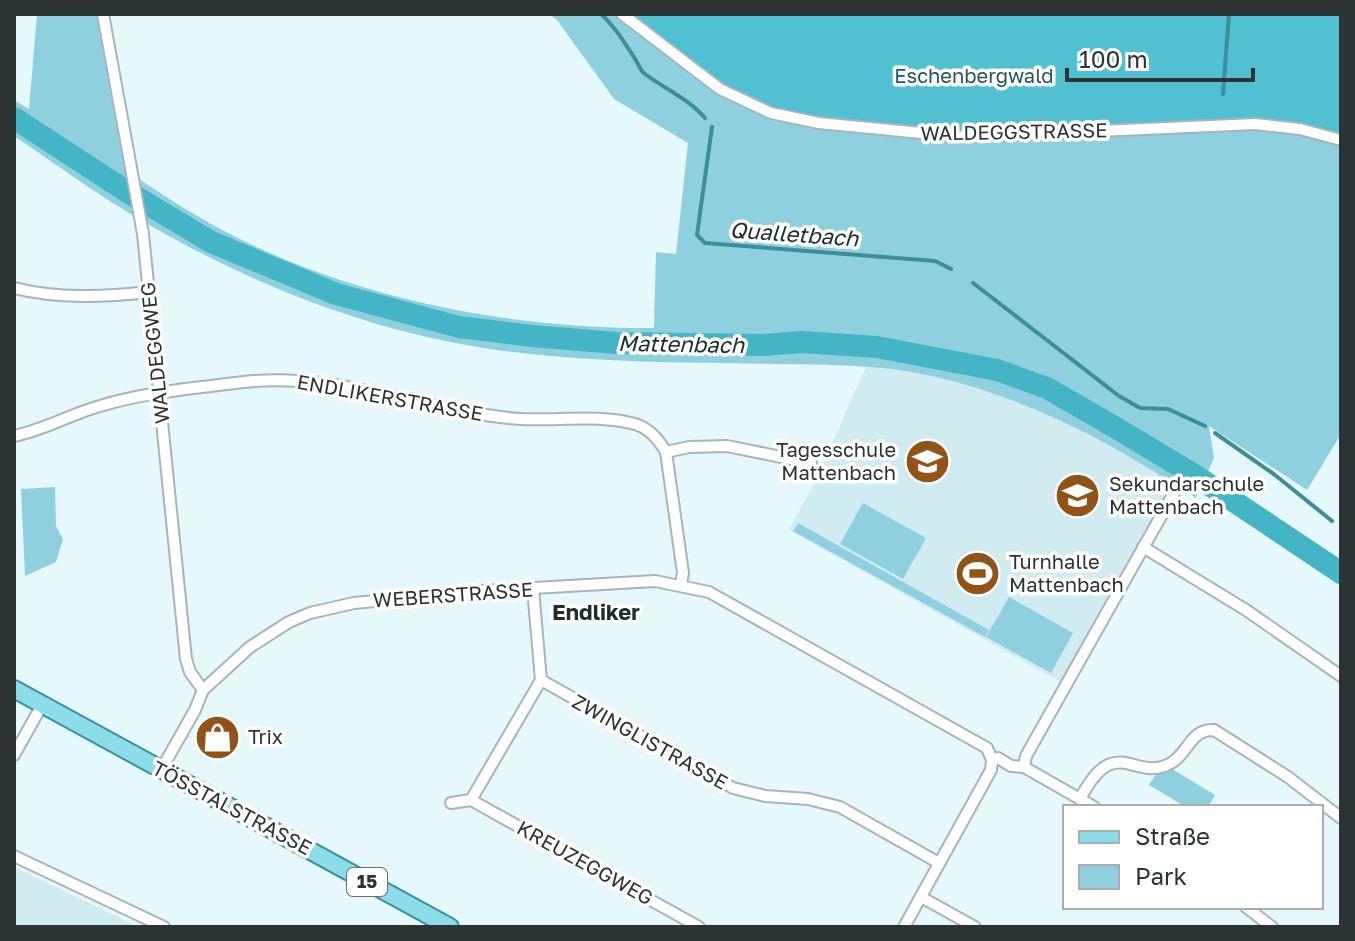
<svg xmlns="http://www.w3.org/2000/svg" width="1355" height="941" viewBox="0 0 1355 941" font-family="'Golos Text',sans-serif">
	<rect width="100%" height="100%" fill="#e5f9fc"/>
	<g fill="#d0ecf1">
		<path d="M866,366L925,374L1005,396L1058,417L1108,442L1178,486L1066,685L789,530L817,478Z"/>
		<path d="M14,867L83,900L139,927H14Z"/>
	</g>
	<g fill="#8ed0dd">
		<path d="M37,14H103L133,175C155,189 176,204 199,217C333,295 501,329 654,328L656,252L676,254L688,143L614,99L557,20L549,14H622L1341,140V434L1307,490L1209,426L1214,458L1196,498C1108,441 1030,398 927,375C877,364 826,365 775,364C678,362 580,363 484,348C363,329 246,282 141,220C97,195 56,164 14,136V100L29,109Z"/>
		<path d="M55,487L56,526L63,539L56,562L25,576L21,489Z"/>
		<path d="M863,503L926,538L903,579L840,544Z"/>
		<path d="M798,523L989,630L985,637L793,531Z"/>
		<path d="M1009,597L1073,633L1051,673L986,637Z"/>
		<path d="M1172,769L1215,795L1208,807H1186L1149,785L1156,774Z"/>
	</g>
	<path fill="#51c0d2" d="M622,14H1341V140L1286,126L1014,136L819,123L743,101Z"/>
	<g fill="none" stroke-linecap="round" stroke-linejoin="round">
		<g stroke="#3d8d9b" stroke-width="4">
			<path d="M601,14C615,27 625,43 635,59C639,64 639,70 645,74C665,89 689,99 705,118"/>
			<path d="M1223,94L1229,14"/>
			<path d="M712,127L697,235L705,243L935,261L951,269"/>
			<path d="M973,283L1119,396L1140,408L1168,409L1205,426"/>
			<path d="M1215,433L1275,475L1332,521"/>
			<path d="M1146,443V446"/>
		</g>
		<path stroke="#44b4c7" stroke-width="22" d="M14,118L126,191L211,242L336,294L459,327L532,336L616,343L763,345L802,342L877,347L997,370L1047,388L1118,429L1196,476L1341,573"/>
		<defs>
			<g id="street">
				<path d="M103,14L143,234L186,659L190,672L203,690"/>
				<path d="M622,14L720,89L771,113L819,123L963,137L1255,124L1300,129L1341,140"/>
				<path d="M14,288C58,299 104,297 149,292"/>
				<path d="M14,436C44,430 71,414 100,406C146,392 196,388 244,382C338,371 427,412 520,419C557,421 599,414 635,424C649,428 659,440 666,452L683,573L681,584"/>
				<path d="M666,452L689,447L727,446L811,463"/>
				<path d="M1143,547L1246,610L1341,676"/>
				<path d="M541,680L733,788L765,796L808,799L840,807L939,863"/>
				<path d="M14,755L42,705"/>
				<path d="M992,760L998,758L1011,766L1024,767L1094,807"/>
				<path d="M1024,767L1026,756L1178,486"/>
				<path d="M161,770L195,710L203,690L250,647L289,622L310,613L354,603L483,591L655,581L709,592L987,748L992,760L991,770L904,927"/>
				<path d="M1080,799C1116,730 1134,784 1171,763C1189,753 1190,729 1214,730L1288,777L1341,818"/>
				<path d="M471,800L699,927"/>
				<path d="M451,803L471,800L541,680L533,589"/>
				<path d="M14,856L164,927"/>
				<path d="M921,897L975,927"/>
				<path d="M1246,907L1272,927"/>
			</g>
			<path id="primary" d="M14,689L450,927"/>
		</defs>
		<use href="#street" stroke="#a4b6ba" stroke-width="14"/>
		<use href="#primary" stroke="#3892a0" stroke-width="20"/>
		<use href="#street" stroke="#fff" stroke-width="10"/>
		<use href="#primary" stroke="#8cdce9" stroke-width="16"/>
	</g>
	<defs>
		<symbol id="school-disc" viewBox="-11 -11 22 22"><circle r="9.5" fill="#915416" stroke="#fff"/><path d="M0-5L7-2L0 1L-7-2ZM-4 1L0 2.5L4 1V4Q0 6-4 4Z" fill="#fff"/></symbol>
		<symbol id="stadium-disc" viewBox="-11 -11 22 22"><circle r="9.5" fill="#915416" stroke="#fff"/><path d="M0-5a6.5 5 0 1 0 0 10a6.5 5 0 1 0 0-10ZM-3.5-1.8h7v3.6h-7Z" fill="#fff"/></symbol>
		<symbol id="shop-disc" viewBox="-11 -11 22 22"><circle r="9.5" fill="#915416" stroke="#fff"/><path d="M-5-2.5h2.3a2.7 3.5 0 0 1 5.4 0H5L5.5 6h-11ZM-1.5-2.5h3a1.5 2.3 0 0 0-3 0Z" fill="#fff"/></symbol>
	</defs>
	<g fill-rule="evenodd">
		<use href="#school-disc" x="902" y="436" width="51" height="51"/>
		<use href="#school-disc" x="1052" y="470" width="51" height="51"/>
		<use href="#stadium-disc" x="952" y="548" width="51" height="51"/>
		<use href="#shop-disc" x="192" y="712" width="51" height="51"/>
	</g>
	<g text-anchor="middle" stroke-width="7" stroke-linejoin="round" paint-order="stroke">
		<rect fill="#fff" stroke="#6b7072" stroke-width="2" x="347" y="868" width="40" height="28" rx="6"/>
		<g font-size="18" font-weight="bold" fill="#2c3335">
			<text x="367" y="888">15</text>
		</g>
		<g font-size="20" fill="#25545c" stroke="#fff">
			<text x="974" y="83">Eschenbergwald</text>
		</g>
		<g font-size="20" fill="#2c3335" stroke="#fff">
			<text transform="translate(1014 132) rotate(-1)" y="7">WALDEGGSTRASSE</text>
			<text transform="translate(155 353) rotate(-96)" y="7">WALDEGGWEG</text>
			<text transform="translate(390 398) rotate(10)" y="7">ENDLIKERSTRASSE</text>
			<text transform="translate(453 595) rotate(-4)" y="7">WEBERSTRASSE</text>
			<text transform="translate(650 742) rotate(29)" y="7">ZWINGLISTRASSE</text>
			<text transform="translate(232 808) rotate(28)" y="7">TÖSSTALSTRASSE</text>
			<text transform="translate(585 863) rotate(29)" y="7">KREUZEGGWEG</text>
		</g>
		<g font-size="20" fill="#2c3335" stroke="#fff" text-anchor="start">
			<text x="896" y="457" text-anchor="end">Tagesschule<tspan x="896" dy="23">Mattenbach</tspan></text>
			<text x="1109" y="491">Sekundarschule<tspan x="1109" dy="23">Mattenbach</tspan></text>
			<text x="1009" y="569">Turnhalle<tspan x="1009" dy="23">Mattenbach</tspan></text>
			<text x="248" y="744">Trix</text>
		</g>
		<g font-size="22" font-style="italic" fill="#192d30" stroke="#fff">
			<text transform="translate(794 234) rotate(4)" y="8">Qualletbach</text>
			<text transform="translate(681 344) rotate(1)" y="8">Mattenbach</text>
		</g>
		<g font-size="22" font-weight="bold" fill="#1e2d30" stroke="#fff">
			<text x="596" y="620">Endliker</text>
		</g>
	</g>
	<rect width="1355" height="941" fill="none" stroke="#2c3335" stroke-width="32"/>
	<rect x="1063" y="805" width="260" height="104" fill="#ffffff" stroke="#abadae" stroke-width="2"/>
	<rect x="1079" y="831" width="40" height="12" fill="#8cdce9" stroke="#abadae" stroke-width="2"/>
	<text x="1135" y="845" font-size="24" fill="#2c3335">Straße</text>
	<rect x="1079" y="865" width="40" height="24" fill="#8ed0dd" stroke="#abadae" stroke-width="2"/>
	<text x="1135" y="885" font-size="24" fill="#2c3335">Park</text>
	<path d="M1067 68v12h186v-12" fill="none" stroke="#2c3335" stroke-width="4"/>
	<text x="1079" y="68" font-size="24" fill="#2c3335" stroke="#ffffff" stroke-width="6" paint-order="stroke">100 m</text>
</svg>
